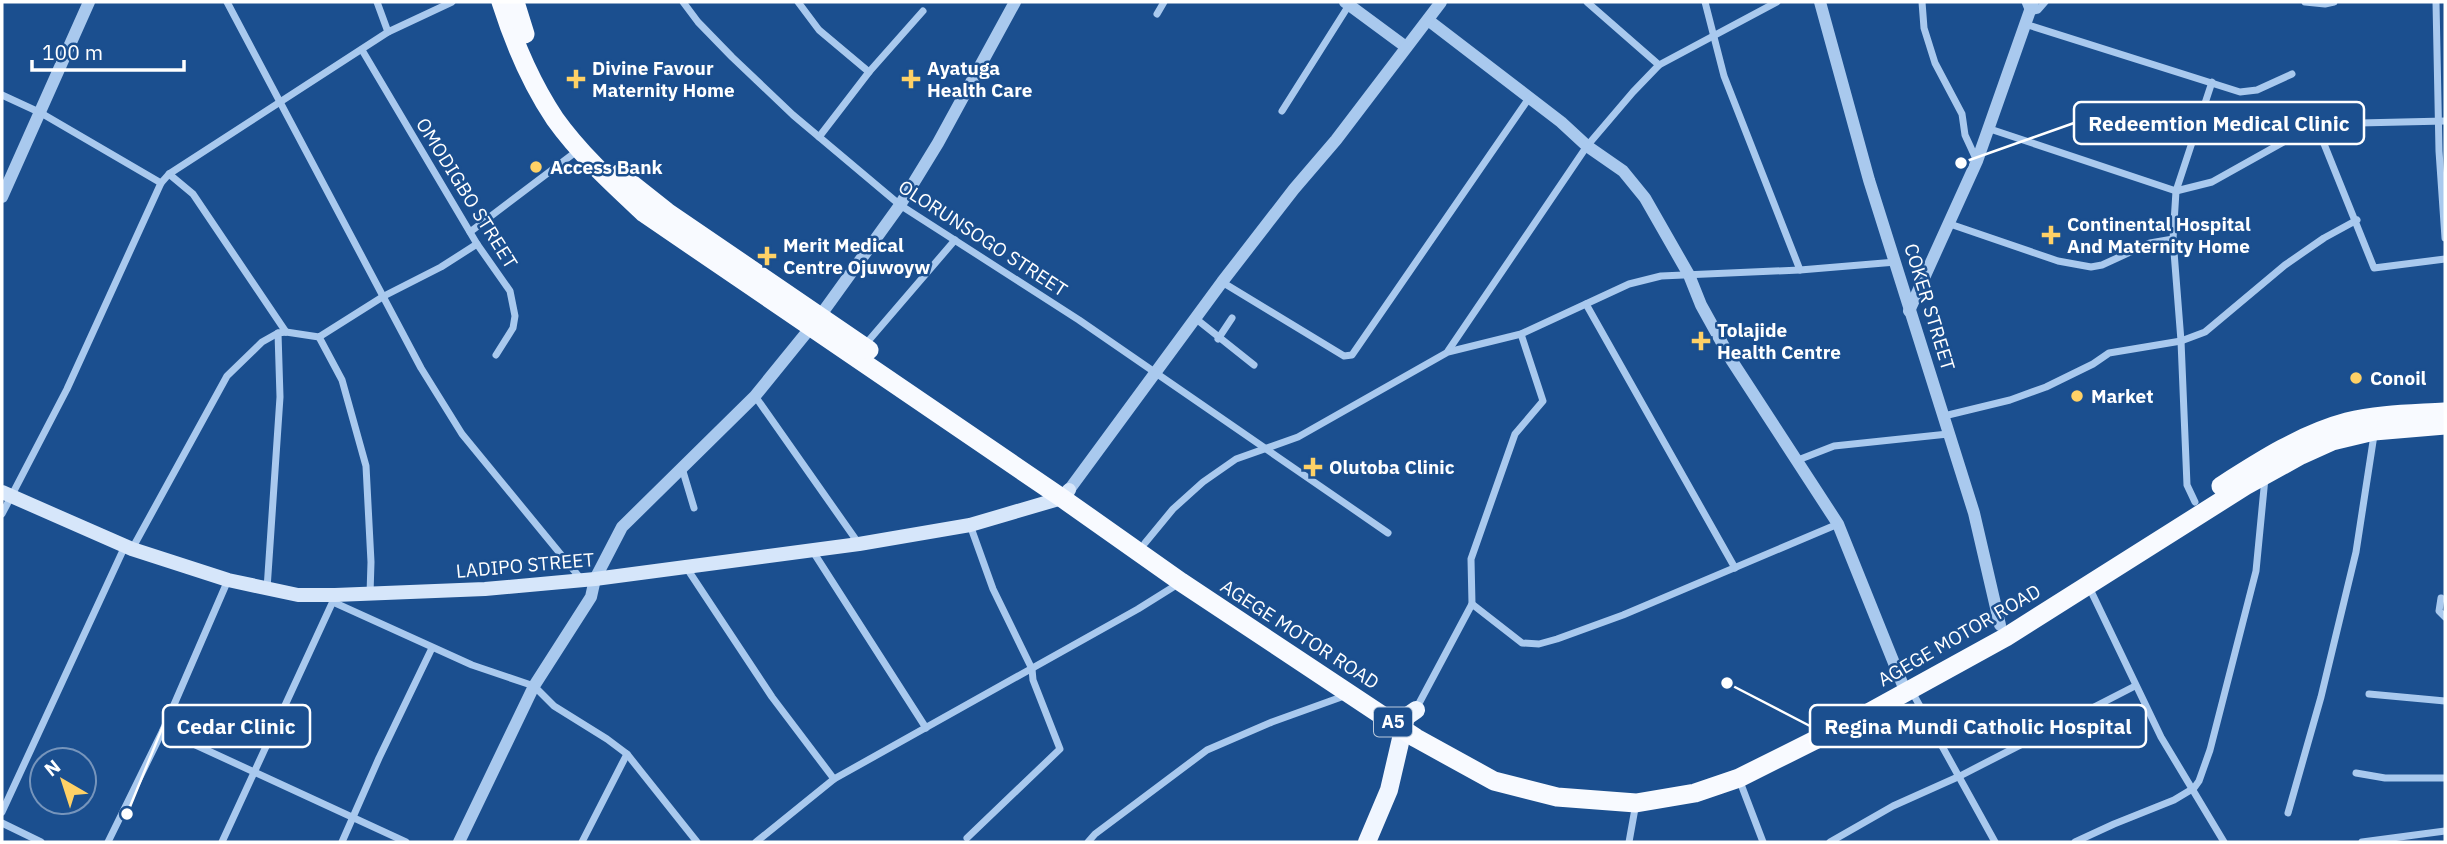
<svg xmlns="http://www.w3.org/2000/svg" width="2447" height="844" viewBox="0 0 2447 844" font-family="'IBM Plex Sans',sans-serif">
	<rect width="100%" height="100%" fill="#1b4f8f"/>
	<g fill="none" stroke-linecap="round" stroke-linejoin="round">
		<g stroke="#a9c9ee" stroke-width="7">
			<path d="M227,2L421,368L462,434L581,579"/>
			<path d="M377,2L388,32"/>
			<path d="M683,2L698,22L732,57L793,115L900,205L1079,320L1388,533"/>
			<path d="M798,2L819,30L869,72"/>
			<path d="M1587,2L1659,65"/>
			<path d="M1705,2L1724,76L1800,270"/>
			<path d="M1922,2L1924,28L1935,63L1962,114L1965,135L1977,161"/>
			<path d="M2025,2L2029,12L2038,10L2045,2"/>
			<path d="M2305,2L2325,4L2334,2"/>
			<path d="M2436,2L2439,151L2445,238"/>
			<path d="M1157,14L1164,2"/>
			<path d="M2025,24L2240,92L2257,90L2292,74"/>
			<path d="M362,50L477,244L510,291L515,316L513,328L496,355"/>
			<path d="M2,95L41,113L161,183"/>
			<path d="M1282,111L1349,5"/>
			<path d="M2316,124L2374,268L2445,259"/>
			<path d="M1990,129L2176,191L2212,182L2316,124L2445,121"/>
			<path d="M819,137L869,72L923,11"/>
			<path d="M169,174L193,194L286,332"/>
			<path d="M1950,224L2058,261L2091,267L2102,265L2150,243L2173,239"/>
			<path d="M470,232L577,151"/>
			<path d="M1222,282L1344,356L1352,355L1529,98"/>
			<path d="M1586,304L1735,568"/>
			<path d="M1195,318L1254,365"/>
			<path d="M319,337L342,380L366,466L371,562L370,594"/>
			<path d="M1218,339L1232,318"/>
			<path d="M864,346L955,240"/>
			<path d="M1448,351L1587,146L1633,92L1659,65L1777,2"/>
			<path d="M755,396L859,544"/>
			<path d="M1944,416L2010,400L2046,387L2093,364L2109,353L2181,341L2205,332L2285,265L2324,238L2357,220"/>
			<path d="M1798,460L1834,446L1948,434"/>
			<path d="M682,468L694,508"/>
			<path d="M2195,502L2187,485L2181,341L2173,239L2176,191L2212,82"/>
			<path d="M2,514L67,389L161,183L169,174L388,32L452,2"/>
			<path d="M1145,543L1173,509L1203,482L1236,459L1298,437L1448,352L1521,334L1629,284L1661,276L1800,270L1896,262"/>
			<path d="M132,549L227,376L262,342L278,333L286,332L319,337L384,296L441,267L477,244"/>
			<path d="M812,550L926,728"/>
			<path d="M686,567L772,697L834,779"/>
			<path d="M2089,587L2161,737L2224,842"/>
			<path d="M267,589L280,397L278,333"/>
			<path d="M2441,598L2439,611L2445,617"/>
			<path d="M333,602L472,665L534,686L554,706L607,739L627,754L697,842"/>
			<path d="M1472,604L1522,643L1539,644L1557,639L1623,615L1838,524"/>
			<path d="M1911,690L1995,842"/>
			<path d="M2369,694L2445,701"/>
			<path d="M1416,709L1472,604L1471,559L1515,434L1543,401L1521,334"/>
			<path d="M163,730L406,842"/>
			<path d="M2356,773L2385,778H2445"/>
			<path d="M1739,779L1763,842"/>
			<path d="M2,812L125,546"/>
			<path d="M2288,813L2321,697L2356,552L2374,435"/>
			<path d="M2,823L41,842"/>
			<path d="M967,838L1060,749L1033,680L1032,669L993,589L970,525"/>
			<path d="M108,842L163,730L228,580"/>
			<path d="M222,842L334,599"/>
			<path d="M342,842L379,758L432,648"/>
			<path d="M582,842L627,754"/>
			<path d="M756,842L834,779L1138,609L1178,584"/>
			<path d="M1088,842L1095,834L1207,750L1272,722L1347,695"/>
			<path d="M1629,842L1636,803"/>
			<path d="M1830,842L1893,806L1960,776L2135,686"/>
			<path d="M2075,842L2114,824L2174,800L2194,788L2199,781L2210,750L2256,571L2265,478"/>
			<path d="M2362,842L2445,831"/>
		</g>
		<g stroke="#a9c9ee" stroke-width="12">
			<path d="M1345,2L1406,47"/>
			<path d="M1820,2L1869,180L1974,513L2000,625"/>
			<path d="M1428,20L1561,122L1587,146L1623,171L1645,198L1689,275L1701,305L1732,361L1838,524L1902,683"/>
			<path d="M2,197L89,2"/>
			<path d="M1909,311L1977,161L2033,2"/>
			<path d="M1069,490L1222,282L1294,189L1336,140L1441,2"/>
			<path d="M459,842L534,686L591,597L595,579L622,527L755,396L820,316L900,205L938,143L1015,2"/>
		</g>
		<path stroke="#d6e6fa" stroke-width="14" d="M2,492L132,549L228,580L298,595H335L485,589L595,579L859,544L970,525L1062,498L1069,490"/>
		<path stroke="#f0f6ff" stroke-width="18" d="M1367,842L1389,790L1406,717L1416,710"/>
		<g stroke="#f8faff" stroke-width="19">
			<path d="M501,2C514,43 531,83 555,119C580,154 613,184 644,213L1062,498L1181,582L1416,738L1494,781L1557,797L1636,803L1695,793L1739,778L1859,718L2006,637L2245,486L2301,455L2332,441L2374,431L2445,425"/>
			<path d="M515,2L525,34"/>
			<path d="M619,174L667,212L869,350"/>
			<path d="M2221,486C2260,461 2302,434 2347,422C2378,414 2412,414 2444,412"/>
		</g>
	</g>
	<g fill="#ffd166" stroke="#1b4f8f" stroke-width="2.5">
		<path d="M572.5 68.5h7v7h7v7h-7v7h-7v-7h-7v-7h7z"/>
		<path d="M907.5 68.5h7v7h7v7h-7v7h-7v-7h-7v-7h7z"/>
		<circle cx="536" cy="167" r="7"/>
		<path d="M2047.5 224.5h7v7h7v7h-7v7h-7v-7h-7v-7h7z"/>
		<path d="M763.5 245.5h7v7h7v7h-7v7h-7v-7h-7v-7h7z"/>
		<path d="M1697.5 330.5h7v7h7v7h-7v7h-7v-7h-7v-7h7z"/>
		<circle cx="2356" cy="378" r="7"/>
		<circle cx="2077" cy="396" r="7"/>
		<path d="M1309.5 456.5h7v7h7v7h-7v7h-7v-7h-7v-7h7z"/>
	</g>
	<g text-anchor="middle" stroke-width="5" stroke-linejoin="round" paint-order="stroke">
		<rect fill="#1b4f8f" stroke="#bbcadd" stroke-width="2" x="1374" y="707.5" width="38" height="29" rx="5"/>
		<g font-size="18" font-weight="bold" fill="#fff">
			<text x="1393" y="728">A5</text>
		</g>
		<g font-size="19" font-weight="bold" fill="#fff" stroke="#1b4f8f" text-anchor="start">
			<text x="592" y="75">Divine Favour<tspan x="592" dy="22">Maternity Home</tspan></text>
			<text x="927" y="75">Ayatuga<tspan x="927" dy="22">Health Care</tspan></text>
			<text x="550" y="174">Access Bank</text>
			<text x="2067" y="231">Continental Hospital<tspan x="2067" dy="22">And Maternity Home</tspan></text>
			<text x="783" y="252">Merit Medical<tspan x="783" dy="22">Centre Ojuwoyw</tspan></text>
			<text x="1717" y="337">Tolajide<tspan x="1717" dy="22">Health Centre</tspan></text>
			<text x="2370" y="385">Conoil</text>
			<text x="2091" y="403">Market</text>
			<text x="1329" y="474">Olutoba Clinic</text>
		</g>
		<g font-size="19" fill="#fff" stroke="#1b4f8f">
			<text transform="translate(467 193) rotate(58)" y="7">OMODIGBO STREET</text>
			<text transform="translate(983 238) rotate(33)" y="7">OLORUNSOGO STREET</text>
			<text transform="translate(1930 307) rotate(73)" y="7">COKER STREET</text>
			<text transform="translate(525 565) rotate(-5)" y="7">LADIPO STREET</text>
			<text transform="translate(1300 634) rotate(33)" y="7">AGEGE MOTOR ROAD</text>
			<text transform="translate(1959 635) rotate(-30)" y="7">AGEGE MOTOR ROAD</text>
		</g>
	</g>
	<path fill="none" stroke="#fff" stroke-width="2.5" d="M1961 163L2074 123M127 814L163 726M1727 683L1810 726"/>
	<g fill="#fff" stroke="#1b4f8f" stroke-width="2.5">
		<circle cx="1961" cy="163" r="7"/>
		<circle cx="127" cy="814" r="7"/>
		<circle cx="1727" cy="683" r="7"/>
	</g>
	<g fill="#1b4f8f" stroke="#fff" stroke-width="2.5">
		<rect x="2074" y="102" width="290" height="42" rx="7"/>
		<rect x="163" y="705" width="147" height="42" rx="7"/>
		<rect x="1810" y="705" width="336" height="42" rx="7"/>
	</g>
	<g font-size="21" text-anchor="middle" font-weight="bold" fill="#fff">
		<text x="2219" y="131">Redeemtion Medical Clinic</text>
		<text x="236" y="734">Cedar Clinic</text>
		<text x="1978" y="734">Regina Mundi Catholic Hospital</text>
	</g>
	<rect width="2447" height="844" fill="none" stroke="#ffffff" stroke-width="7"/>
	<g transform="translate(63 781) rotate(321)"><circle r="33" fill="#1b4f8f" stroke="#7695bc" stroke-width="2"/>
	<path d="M0-5L12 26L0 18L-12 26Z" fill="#ffd166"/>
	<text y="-10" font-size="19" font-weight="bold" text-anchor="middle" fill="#ffffff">N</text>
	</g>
	<path d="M32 60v10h152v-10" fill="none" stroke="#ffffff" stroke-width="3.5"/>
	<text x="42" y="60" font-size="21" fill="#ffffff" stroke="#1b4f8f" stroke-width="5" paint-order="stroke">100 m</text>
</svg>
